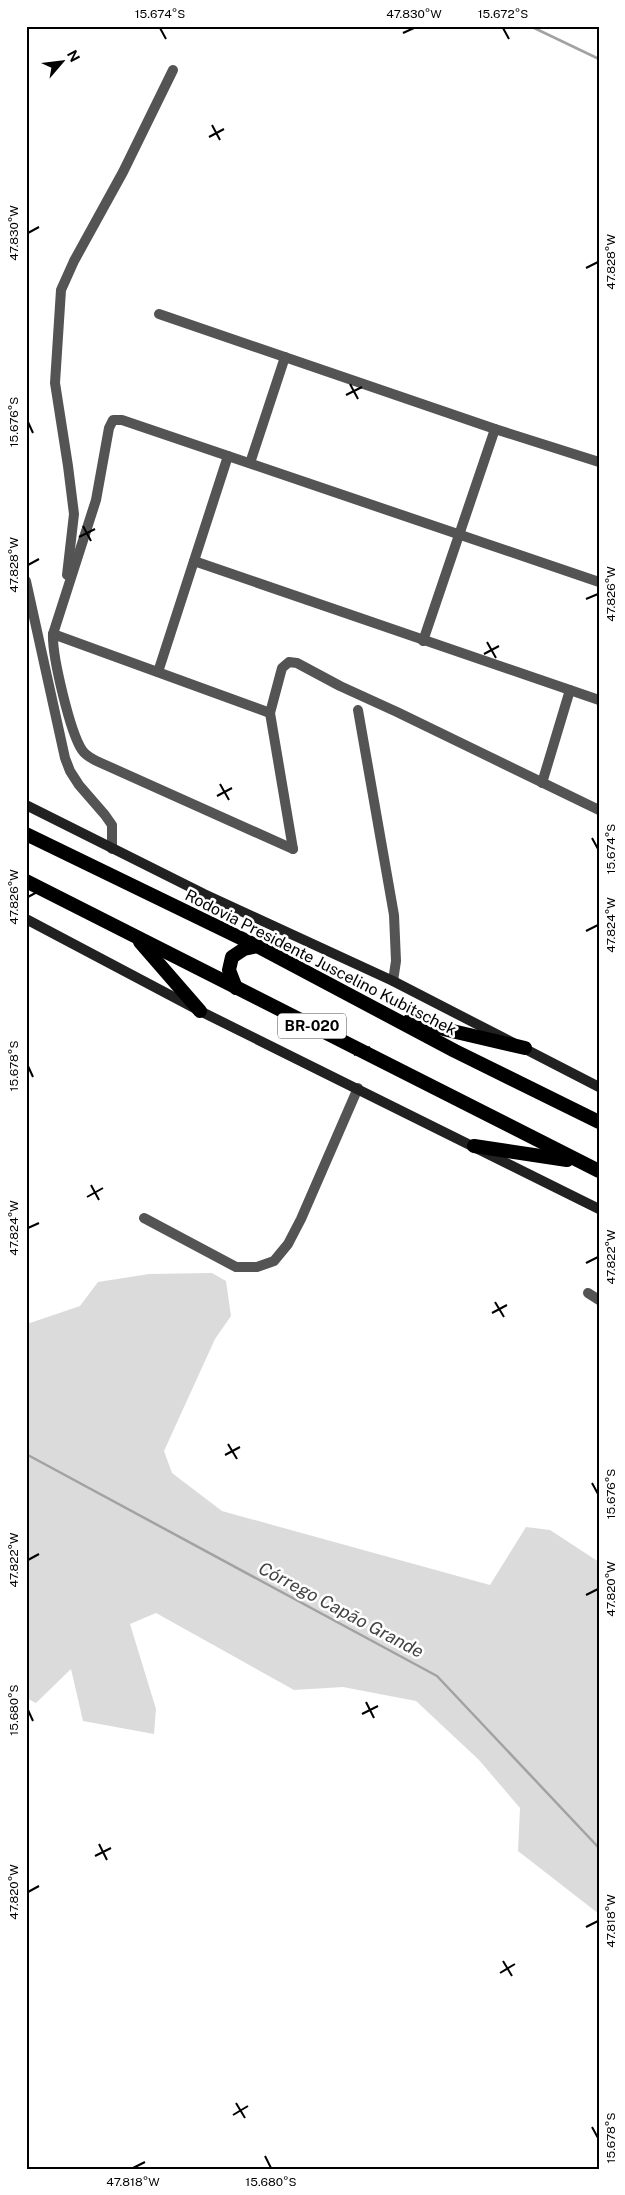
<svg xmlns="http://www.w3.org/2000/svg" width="625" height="2195" viewBox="0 0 625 2195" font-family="'Public Sans',sans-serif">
	<rect width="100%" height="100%" fill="#fff"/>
	<path fill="#dbdbdb" d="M212,1273L226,1281L231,1316L215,1339L164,1451L172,1473L222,1511L490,1585L526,1527L550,1530L599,1562V1914L518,1851L520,1808L479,1760L416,1701L343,1687L294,1690L156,1613L130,1624L156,1709L154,1734L83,1721L71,1669L36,1703L26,1698V1321L30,1323L80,1306L98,1282L149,1274Z"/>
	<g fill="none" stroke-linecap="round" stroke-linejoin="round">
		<g stroke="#a2a2a2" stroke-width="2.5">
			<path d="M530,26L599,59"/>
			<path d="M26,1454L437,1676L599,1848"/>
		</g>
		<g stroke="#545454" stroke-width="10">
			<path d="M159,314L495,429L599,462"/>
			<path d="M250,463L285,357"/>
			<path d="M194,561L599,700"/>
			<path d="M67,575L74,514L68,466L55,383L61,290L74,261L123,172L173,70"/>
			<path d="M26,581L65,758L70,771L79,785L105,815L112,825V849"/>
			<path d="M53,634L270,713"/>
			<path d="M423,641L495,429"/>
			<path d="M158,672L228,456"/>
			<path d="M358,710L394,915L396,961L393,981"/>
			<path d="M542,783L570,690"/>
			<path d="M293,849L101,763C94,760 86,756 82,750C70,732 52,656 53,634L96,500L109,428L113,420H122L599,582"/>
			<path d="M293,849L270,713L282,668L289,662L297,663L340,686L397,712L599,810"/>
			<path d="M144,1218L236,1267H257L274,1261L288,1244L301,1219L358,1088"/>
			<path d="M588,1293L599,1300"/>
		</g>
		<g stroke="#212121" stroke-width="10">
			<path d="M26,805L204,894L393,981L599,1087"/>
			<path d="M26,919L200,1011L599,1209"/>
		</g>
		<g stroke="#000" stroke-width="14">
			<path d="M26,834L257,946L455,1051L599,1122"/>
			<path d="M26,881L599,1171"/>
			<path d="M140,942L200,1011"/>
			<path d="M236,988L229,970L232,957L244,949L257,946"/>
			<path d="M409,1021L525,1048"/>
			<path d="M474,1146L567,1160"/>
		</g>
	</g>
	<path fill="none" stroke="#000" stroke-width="2" d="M160,28L166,39M503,28L509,39M403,33L414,28M212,125L220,140M209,137L224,129M28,233L39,227M586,268L598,262M350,384L358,399M346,395L362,387M28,422L33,433M83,526L91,541M79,537L95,529M28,565L39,559M586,599L598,594M487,642L496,658M484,654L499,646M220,784L229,800M217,796L232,788M592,838L598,849M28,897L39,891M586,931L598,925M358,1043L366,1058M354,1055L370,1047M28,1066L33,1077M91,1185L99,1200M87,1197L103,1188M28,1228L39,1223M586,1263L598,1257M495,1302L504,1317M492,1313L507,1305M228,1444L237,1459M225,1455L240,1447M592,1483L598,1494M28,1560L39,1554M586,1595L598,1589M366,1702L374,1718M28,1710L33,1721M362,1714L378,1706M99,1844L107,1860M95,1856L111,1848M28,1892L39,1886M586,1927L598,1921M503,1961L512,1976M500,1973L515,1964M236,2103L245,2118M233,2115L248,2106M592,2127L598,2138M265,2156L271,2168M133,2168L145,2162"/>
	<g text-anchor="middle" stroke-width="5" stroke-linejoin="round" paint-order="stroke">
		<rect fill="#fff" stroke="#4c4c4c" stroke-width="1" x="278" y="1013.5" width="68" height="25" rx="4"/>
		<g font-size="15" font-weight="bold" fill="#000">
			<text x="312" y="1031">BR-020</text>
		</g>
		<g font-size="16" fill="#000" stroke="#fff">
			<text transform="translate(321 962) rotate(27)" y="6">Rodovia Presidente Juscelino Kubitschek</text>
		</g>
		<g font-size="18" font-style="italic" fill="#434343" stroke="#fff">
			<text transform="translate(341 1610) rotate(28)" y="6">Córrego Capão Grande</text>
		</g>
	</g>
	<rect width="625" height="2195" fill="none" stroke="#ffffff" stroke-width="55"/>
	<g transform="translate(62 62) rotate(62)" stroke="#ffffff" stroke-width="4" paint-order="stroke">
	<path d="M0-4L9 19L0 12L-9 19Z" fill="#000000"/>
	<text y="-8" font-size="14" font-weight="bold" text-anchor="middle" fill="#000000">N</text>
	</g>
	<rect x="28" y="28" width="570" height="2140" fill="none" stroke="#000" stroke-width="2"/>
	<g font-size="12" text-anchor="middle" fill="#000">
		<text x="160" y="18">15.674°S</text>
		<text x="414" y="18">47.830°W</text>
		<text x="503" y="18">15.672°S</text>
		<text transform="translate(14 233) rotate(-90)" y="4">47.830°W</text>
		<text transform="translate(611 262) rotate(-90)" y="4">47.828°W</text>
		<text transform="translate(14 422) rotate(-90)" y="4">15.676°S</text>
		<text transform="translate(14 565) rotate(-90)" y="4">47.828°W</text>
		<text transform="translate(611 594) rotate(-90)" y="4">47.826°W</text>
		<text transform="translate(611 849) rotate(-90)" y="4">15.674°S</text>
		<text transform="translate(14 897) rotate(-90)" y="4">47.826°W</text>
		<text transform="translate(611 925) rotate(-90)" y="4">47.824°W</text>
		<text transform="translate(14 1066) rotate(-90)" y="4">15.678°S</text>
		<text transform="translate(14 1228) rotate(-90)" y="4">47.824°W</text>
		<text transform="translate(611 1257) rotate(-90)" y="4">47.822°W</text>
		<text transform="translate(611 1494) rotate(-90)" y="4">15.676°S</text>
		<text transform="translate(14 1560) rotate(-90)" y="4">47.822°W</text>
		<text transform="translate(611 1589) rotate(-90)" y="4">47.820°W</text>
		<text transform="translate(14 1710) rotate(-90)" y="4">15.680°S</text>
		<text transform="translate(14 1892) rotate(-90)" y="4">47.820°W</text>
		<text transform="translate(611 1921) rotate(-90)" y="4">47.818°W</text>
		<text transform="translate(611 2138) rotate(-90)" y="4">15.678°S</text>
		<text x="133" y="2186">47.818°W</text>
		<text x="271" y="2186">15.680°S</text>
	</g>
</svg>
